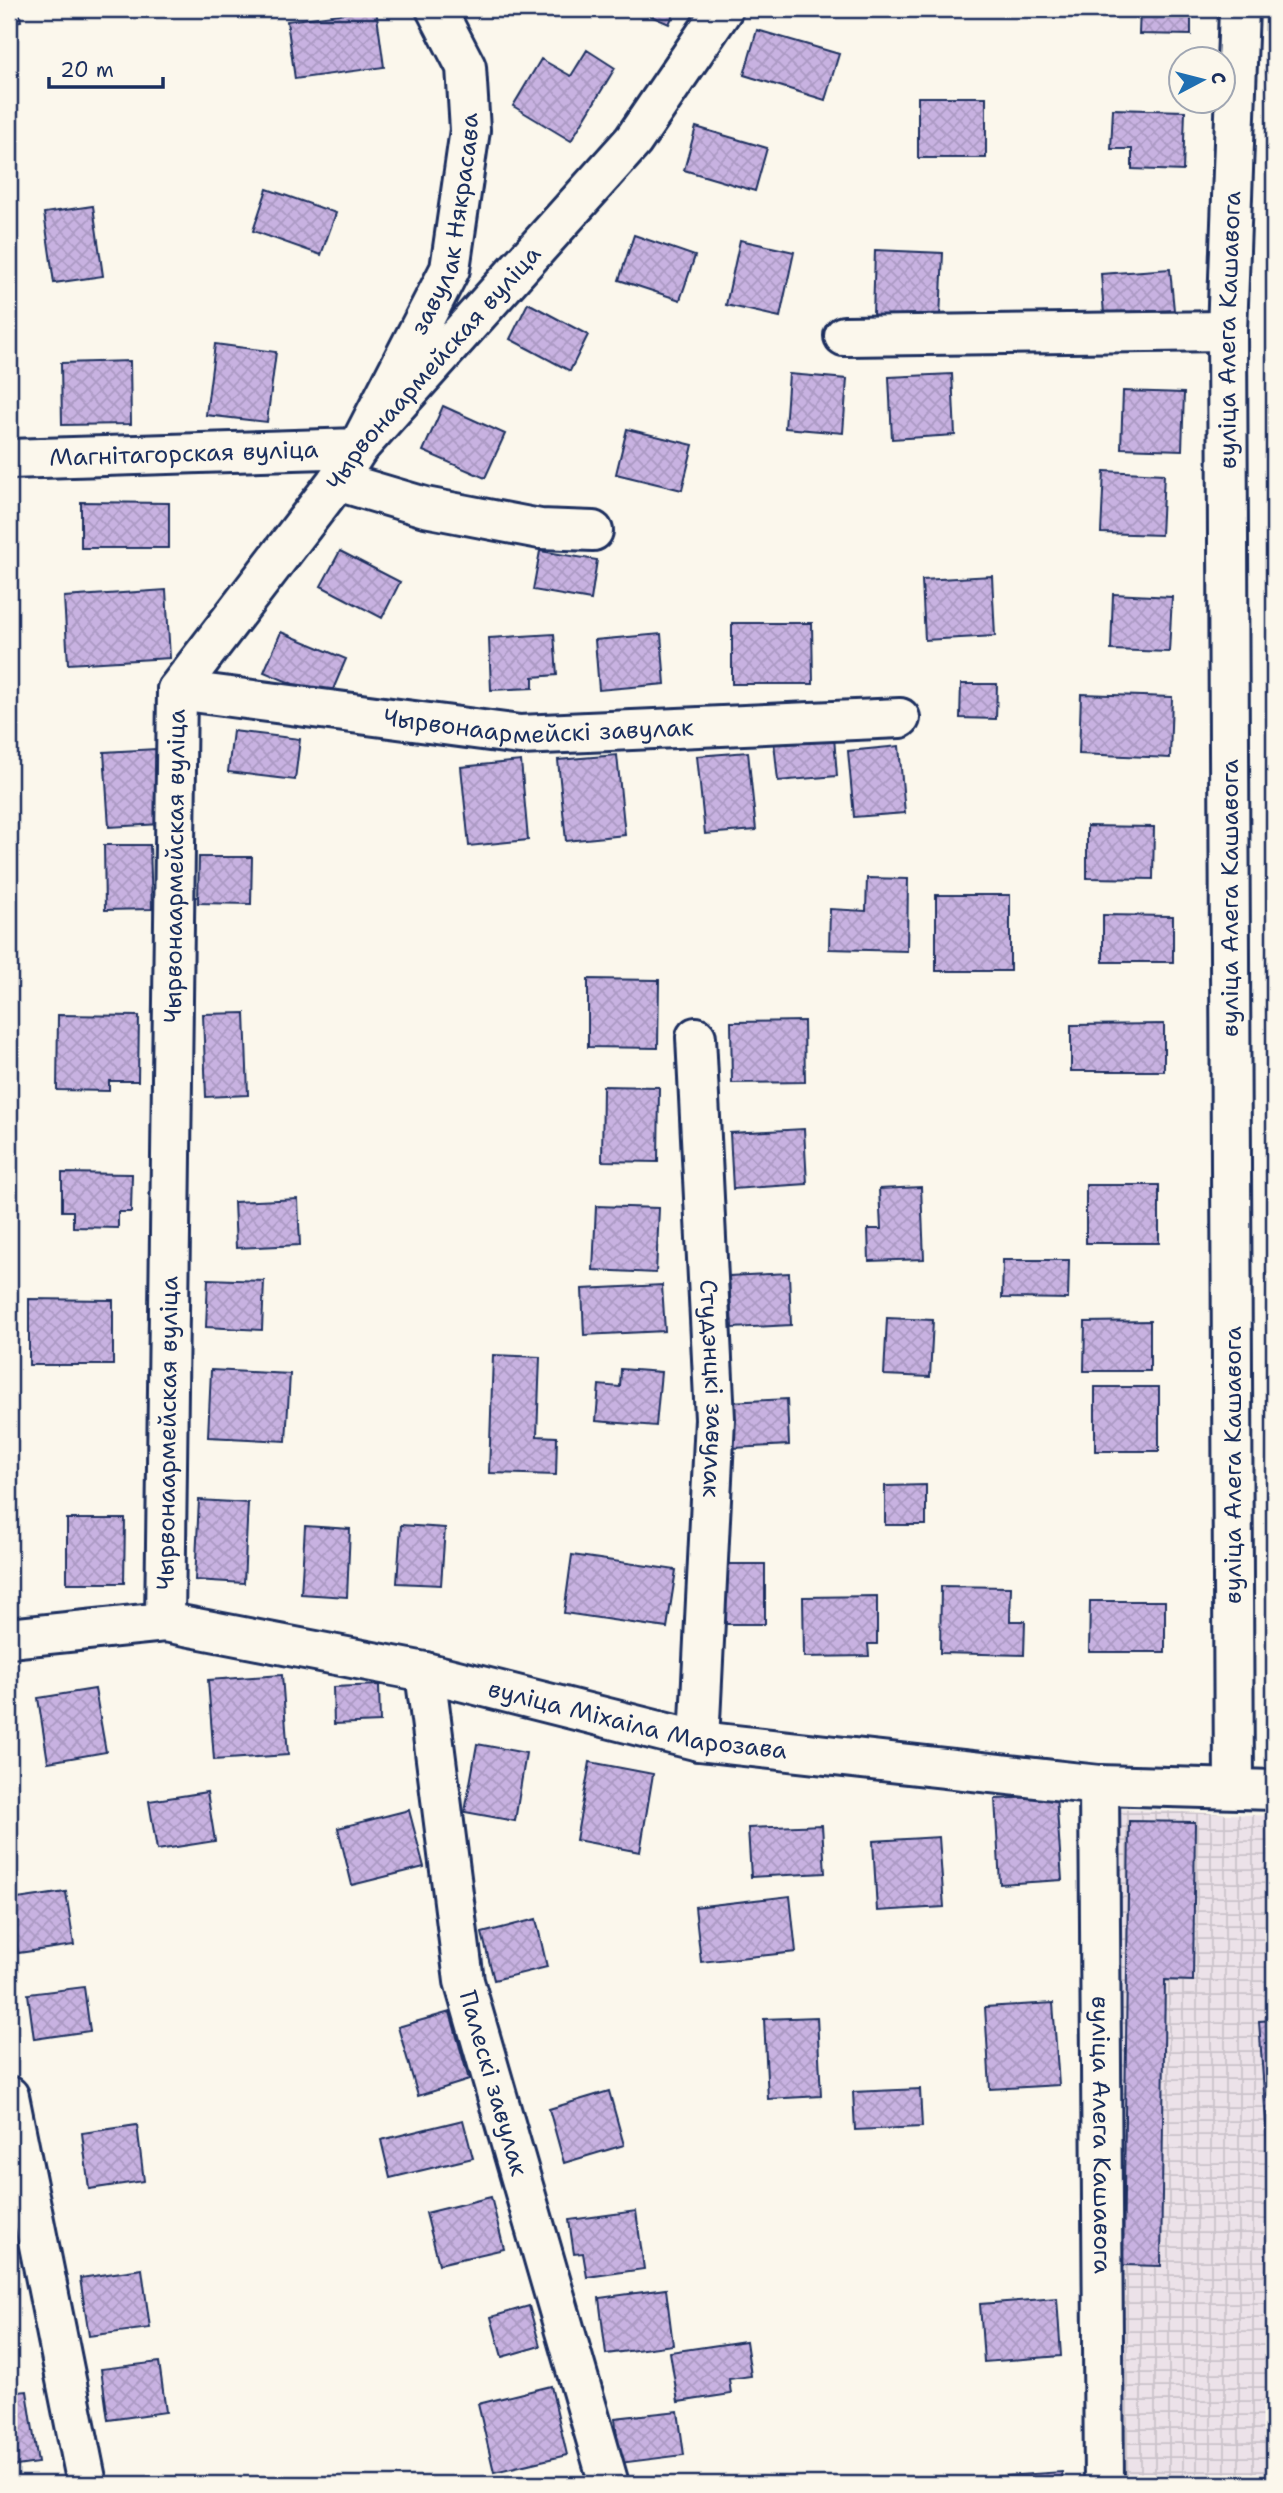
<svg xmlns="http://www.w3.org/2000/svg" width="1283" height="2493" font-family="'Shantell Sans',sans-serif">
	<defs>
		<pattern id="industrial-grid" width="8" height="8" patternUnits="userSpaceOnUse" patternTransform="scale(1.75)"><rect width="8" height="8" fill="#ece2e9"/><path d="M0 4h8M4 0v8" fill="none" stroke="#cac2ca"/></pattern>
		<pattern id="building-cross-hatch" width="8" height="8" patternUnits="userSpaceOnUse" patternTransform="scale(1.75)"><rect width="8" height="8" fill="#c8b2e1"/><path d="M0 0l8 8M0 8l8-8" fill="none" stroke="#ab99c3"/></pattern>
	</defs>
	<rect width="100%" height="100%" fill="#fbf7ec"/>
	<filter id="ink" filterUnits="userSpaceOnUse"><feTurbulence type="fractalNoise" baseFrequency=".0143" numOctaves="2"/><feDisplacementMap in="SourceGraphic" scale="14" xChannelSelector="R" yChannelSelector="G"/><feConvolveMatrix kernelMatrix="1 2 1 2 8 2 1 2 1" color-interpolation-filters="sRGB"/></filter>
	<g filter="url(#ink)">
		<path fill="url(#industrial-grid)" d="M1116 1809 1274 1816V2484H1113Z"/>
		<path fill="url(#building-cross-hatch)" stroke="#1b2f5e" stroke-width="2" d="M9 9H19L21 21 9 23Z
			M376 9 384 67 295 79 287 21Z
			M635 9H676L669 24Z
			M1140 9H1191V35L1139 34Z
			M757 30 839 54 825 100 744 75Z
			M587 50 615 68 571 141 513 106 541 59 571 76Z
			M918 97H986V158H918Z
			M1113 109 1185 111 1183 171 1132 169V149H1111Z
			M696 127 767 148 755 191 684 170Z
			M267 189 336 213 321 255 253 231Z
			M93 206 103 276 54 283 44 213Z
			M634 235 695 256 680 300 619 280Z
			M740 240 794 252 780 317 726 305Z
			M875 250 943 253 940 318 873 315Z
			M1170 269 1174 310 1104 315 1101 274Z
			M528 303 588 335 570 371 510 339Z
			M215 344 276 352 267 422 206 415Z
			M130 361 131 424 62 425 61 363Z
			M789 374 847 379 843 433 785 428Z
			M952 374 955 435 892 439 889 377Z
			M1123 391 1184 393 1182 450 1121 448Z
			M443 406 505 434 485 478 423 451Z
			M627 429 693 445 682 490 616 474Z
			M1104 471 1164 474 1161 535 1101 533Z
			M81 502 169 503V548H81Z
			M340 551 400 582 382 618 321 586Z
			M540 551 597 560 591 600 533 590Z
			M992 576 995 636 925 640 922 580Z
			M166 590 170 658 68 664 64 597Z
			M1113 594 1172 597 1169 652 1111 650Z
			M732 623H812L813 684H732Z
			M281 632 346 659 329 699 264 672Z
			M554 634 557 675 533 677V688L491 690 489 638Z
			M661 634 665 684 599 690 595 640Z
			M961 684H997L996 719 960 718Z
			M1081 694 1172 697 1170 758 1079 754Z
			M233 731 300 739 295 780 228 772Z
			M834 737 837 776 778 781 774 742Z
			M899 746 905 813 854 817 848 751Z
			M156 749 161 824 109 827 104 752Z
			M748 752 756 830 705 834 697 756Z
			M617 755 625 835 566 841 558 760Z
			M521 761 528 840 469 846 461 767Z
			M1087 826 1154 827 1153 879 1087 878Z
			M104 845H150L152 909 105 910Z
			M199 857H252L251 904 198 903Z
			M867 878 908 879 907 951 829 949 830 909 866 911Z
			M936 895H1010V971H936Z
			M1103 915 1173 916V962H1103Z
			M588 979 659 980 658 1048 588 1047Z
			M245 1013 248 1095 206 1097 203 1014Z
			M58 1015 139 1016 138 1081H109V1091L57 1090Z
			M804 1021 805 1082 732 1083 731 1022Z
			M1164 1024V1071H1071V1025Z
			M603 1086 659 1087 658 1162 602 1161Z
			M804 1129 807 1184 733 1189 730 1133Z
			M62 1173 132 1174 131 1212H118V1228L73 1227V1211H62Z
			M1086 1185H1159V1243H1086Z
			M921 1187 924 1259 869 1261 868 1229H881L879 1189Z
			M298 1199 300 1245 236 1248 234 1202Z
			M596 1206 659 1208 656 1273 593 1270Z
			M1003 1260H1069L1068 1299 1002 1298Z
			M789 1273 791 1325 732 1328 729 1276Z
			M208 1279 264 1281 262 1330 206 1327Z
			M662 1285 665 1331 584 1335 582 1289Z
			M29 1299 113 1300V1365H29Z
			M887 1318 933 1320 930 1377 884 1375Z
			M1150 1321V1371H1084L1085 1322Z
			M493 1355 540 1357 537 1436 557 1437 556 1475 489 1473Z
			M621 1369 661 1372 656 1426 596 1421 599 1385 620 1387Z
			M211 1370 290 1374 286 1441 208 1437Z
			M1095 1387H1159V1451H1095Z
			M787 1399 789 1445 733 1448 730 1402Z
			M926 1485V1525H885V1486Z
			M1273 1494H1274V1536L1268 1535Z
			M199 1500 248 1503 244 1583 195 1580Z
			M67 1519H125L124 1583H67Z
			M401 1525 445 1528 441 1585 397 1583Z
			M305 1526 350 1529 347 1597 301 1594Z
			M572 1555 676 1570 667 1628 564 1613Z
			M720 1564H765V1624H720Z
			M941 1586 1011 1587 1010 1621H1025L1024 1655 940 1653Z
			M877 1596V1644H868L869 1656 804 1657 803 1597Z
			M1090 1601H1165V1652H1089Z
			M282 1675 288 1755 214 1760 208 1680Z
			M379 1685 380 1722 334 1724 333 1687Z
			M95 1689 106 1752 48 1762 38 1698Z
			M477 1744 526 1753 515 1821 465 1812Z
			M590 1762 653 1774 640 1852 576 1840Z
			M207 1792 215 1841 157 1850 149 1801Z
			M1056 1796 1062 1880 1000 1884 995 1799Z
			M409 1810 424 1867 352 1885 338 1828Z
			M1129 1821 1195 1822 1193 1981 1165 1980 1161 2266 1123 2265Z
			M822 1825 825 1873 751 1877 748 1828Z
			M939 1837 944 1907 877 1911 873 1841Z
			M66 1892 74 1945 18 1953 10 1900Z
			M790 1896 796 1952 701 1962 695 1907Z
			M536 1919 547 1967 494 1980 482 1933Z
			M84 1987 90 2031 34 2039 28 1994Z
			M1053 2003 1059 2085 990 2089 985 2007Z
			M450 2012 469 2080 418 2096 398 2027Z
			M817 2017 821 2096 768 2099 764 2019Z
			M1274 2020V2237L1259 2021Z
			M920 2089 922 2127 855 2130 853 2092Z
			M609 2091 624 2145 564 2163 549 2109Z
			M463 2120 473 2158 390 2178 381 2140Z
			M137 2125 144 2181 89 2189 82 2133Z
			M491 2197 504 2249 439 2264 426 2213Z
			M636 2211 644 2269 587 2277 583 2253 574 2254 569 2220Z
			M142 2269 150 2328 89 2336 80 2278Z
			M666 2289 673 2345 606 2354 599 2298Z
			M1057 2298 1061 2356 984 2362 980 2304Z
			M529 2306 540 2346 502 2357 491 2317Z
			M746 2341 751 2376 729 2379 731 2394 678 2402 670 2352Z
			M159 2362 166 2412 108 2420 101 2369Z
			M551 2386 567 2455 494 2472 478 2404Z
			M27 2391 38 2463 9 2467V2393Z
			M678 2411 684 2455 620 2463 615 2418Z
			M1062 2472 1063 2484H992V2477Z"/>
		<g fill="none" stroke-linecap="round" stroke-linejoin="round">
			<defs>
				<g id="minor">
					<path d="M844 336 1227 331"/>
					<path id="s1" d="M9 459 358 448 450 269 470 130 466 67 436 9"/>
					<path d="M337 481 425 507 540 529 593 531"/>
					<path id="s2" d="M177 690 520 735 900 718"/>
					<path id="s3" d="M696 1037 715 1419 699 1741"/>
					<path id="s4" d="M165 1622 177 690 337 481 358 448 633 141 723 9"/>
					<path id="s5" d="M9 1638 165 1622 425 1672 699 1741 1099 1785 1274 1790"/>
					<path id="s6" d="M425 1672 464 1981 609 2484"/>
					<path id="s7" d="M1099 1785 1104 2484"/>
					<path id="s8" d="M1234 1788 1227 331 1239 9"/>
					<path d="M9 2096 87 2484"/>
				</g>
			</defs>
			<use href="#minor" stroke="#1b2f5e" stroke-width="44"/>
			<use href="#minor" stroke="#fbf7ec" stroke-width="38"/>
		</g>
	</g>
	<g text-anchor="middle" stroke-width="6" stroke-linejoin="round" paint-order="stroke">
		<g font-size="24" fill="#1b2f5e" stroke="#fbf7ec">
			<text dy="8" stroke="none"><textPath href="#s1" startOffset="593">завулак Някрасава</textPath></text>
			<text dy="8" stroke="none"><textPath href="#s8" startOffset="1458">вуліца Алега Кашавога</textPath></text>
			<text dy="8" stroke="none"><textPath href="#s4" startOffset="1344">Чырвонаармейская вуліца</textPath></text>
			<text dy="8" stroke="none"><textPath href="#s1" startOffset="175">Магнітагорская вуліца</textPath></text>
			<text dy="8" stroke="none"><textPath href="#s2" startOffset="364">Чырвонаармейскі завулак</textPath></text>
			<text dy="8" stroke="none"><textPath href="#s4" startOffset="756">Чырвонаармейская вуліца</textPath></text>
			<text transform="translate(1230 898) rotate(-90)" y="8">вуліца Алега Кашавога</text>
			<text dy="8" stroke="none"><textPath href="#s3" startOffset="352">Студэнцкі завулак</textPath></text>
			<text dy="8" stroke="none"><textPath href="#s4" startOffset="189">Чырвонаармейская вуліца</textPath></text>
			<text transform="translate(1233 1465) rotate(-90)" y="8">вуліца Алега Кашавога</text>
			<text dy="8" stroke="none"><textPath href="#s5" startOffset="640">вуліца Міхаіла Марозава</textPath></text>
			<text dy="8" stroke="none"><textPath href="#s6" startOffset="418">Палескі завулак</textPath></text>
			<text dy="8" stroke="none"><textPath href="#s7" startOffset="350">вуліца Алега Кашавога</textPath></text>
		</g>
	</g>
	<rect width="1283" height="2493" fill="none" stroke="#fbf7ec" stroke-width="35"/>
	<rect x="18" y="18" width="1248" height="2458" fill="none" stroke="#1b2f5e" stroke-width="2.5" filter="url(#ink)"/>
	<g transform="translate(1202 80) rotate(83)"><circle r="33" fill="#fbf7ec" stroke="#a1a7b3" stroke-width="2"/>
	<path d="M0-5L12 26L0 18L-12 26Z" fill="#1f6fb2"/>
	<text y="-10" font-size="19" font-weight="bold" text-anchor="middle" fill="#1b2f5e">С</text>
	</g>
	<path d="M49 77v10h114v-10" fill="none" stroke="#1b2f5e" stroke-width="3.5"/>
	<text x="60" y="77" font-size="21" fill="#1b2f5e" stroke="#fbf7ec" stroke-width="5" paint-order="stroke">20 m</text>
</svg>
